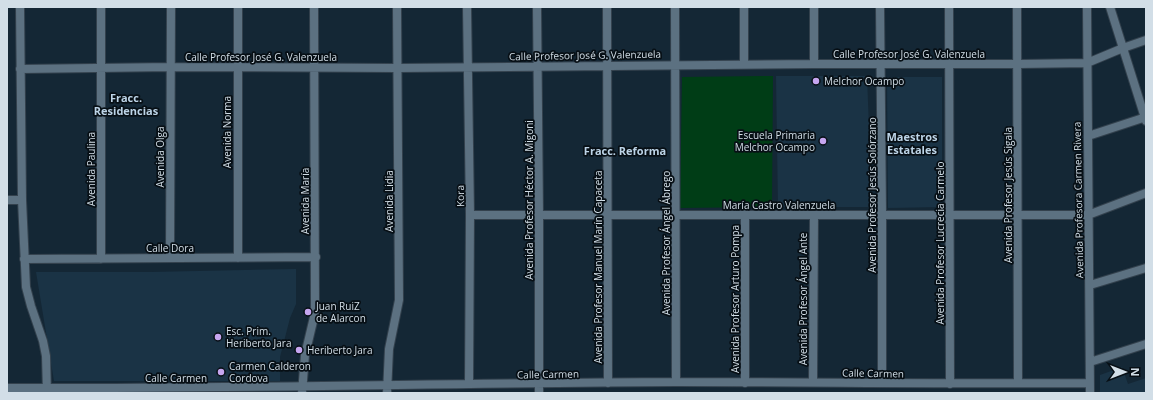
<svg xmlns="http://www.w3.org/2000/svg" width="1153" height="400" font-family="'Open Sans',sans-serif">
	<rect width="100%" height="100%" fill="#142735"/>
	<path fill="#1a3345" d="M776 76H867L872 207H778Z
		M887 77H942V207L888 208Z
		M296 269V304L290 318 280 357V381H54L36 272H151Z
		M1122 367 1128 384 1146 378V393H1100V375Z"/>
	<path fill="#003d16" d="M773 76 772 207 680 208 682 77Z"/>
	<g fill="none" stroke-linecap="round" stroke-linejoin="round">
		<defs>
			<path id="minor" d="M20 7 22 200 26 287 31 306 43 341 46 356 47 393
				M101 7V259
				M467 7 470 215 469 384
				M537 7 539 216V393
				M607 7 608 383
				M675 7 676 382
				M744 7V64
				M814 7V64
				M880 7 882 214V383
				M949 7 950 384
				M1017 7 1018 383
				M1087 7 1090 393
				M1110 7 1146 121
				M20 69 171 67 398 68 814 64H1018L1087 63 1123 48 1146 40
				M1088 136 1146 117
				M7 200H22
				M745 214V383
				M470 215H1088L1146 193
				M170 258 171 7
				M238 258V7
				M24 259 316 257
				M1090 285 1146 268
				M1090 362 1146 344
				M813 382 814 215
				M7 388C230 389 453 383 676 382 814 382 952 384 1090 383
				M302 393 305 355 314 317 315 306 314 7
				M387 393 389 349 399 300 397 7"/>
		</defs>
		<use href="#minor" stroke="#33414d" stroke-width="10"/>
		<use href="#minor" stroke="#5c7181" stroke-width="8"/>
	</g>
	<g fill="#c6a6f0" stroke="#070f15" stroke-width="1.5">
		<circle cx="816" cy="81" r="4"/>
		<circle cx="823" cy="141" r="4"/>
		<circle cx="308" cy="312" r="4"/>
		<circle cx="218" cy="337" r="4"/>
		<circle cx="299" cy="350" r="4"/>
		<circle cx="221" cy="372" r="4"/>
	</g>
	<g text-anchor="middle" stroke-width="3.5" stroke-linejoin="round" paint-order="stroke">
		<g font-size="10" fill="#d2dee7" stroke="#070f15">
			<text x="909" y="58">Calle Profesor José G. Valenzuela</text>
			<text transform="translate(585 55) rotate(-1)" y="4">Calle Profesor José G. Valenzuela</text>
			<text x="261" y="61">Calle Profesor José G. Valenzuela</text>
			<text transform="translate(227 132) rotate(-90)" y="4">Avenida Norma</text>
			<text transform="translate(160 157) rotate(-90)" y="4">Avenida Olga</text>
			<text transform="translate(91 169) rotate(-90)" y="4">Avenida Paulina</text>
			<text transform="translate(872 195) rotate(-90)" y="4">Avenida Profesor Jesús Solórzano</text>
			<text transform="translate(1008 195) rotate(-90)" y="4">Avenida Profesor Jesús Sigala</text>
			<text transform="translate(460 196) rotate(-91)" y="4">Kora</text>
			<text transform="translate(529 200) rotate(-90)" y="4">Avenida Profesor Héctor A. Migoni</text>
			<text transform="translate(1078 200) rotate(-91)" y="4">Avenida Profesora Carmen Rivera</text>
			<text transform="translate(305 201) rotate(-90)" y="4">Avenida María</text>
			<text transform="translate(389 201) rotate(-90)" y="4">Avenida Lidia</text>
			<text x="779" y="209">María Castro Valenzuela</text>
			<text transform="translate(666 243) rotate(-90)" y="4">Avenida Profesor Ángel Ábrego</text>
			<text transform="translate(940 243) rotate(-90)" y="4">Avenida Profesor Lucrecia Carmelo</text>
			<text x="170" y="252">Calle Dora</text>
			<text transform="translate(598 267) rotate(-90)" y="4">Avenida Profesor Manuel Marín Capaceta</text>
			<text transform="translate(735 299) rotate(-90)" y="4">Avenida Profesor Arturo Pompa</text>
			<text transform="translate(803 299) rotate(-90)" y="4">Avenida Profesor Ángel Ante</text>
			<text transform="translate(873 373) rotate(1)" y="4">Calle Carmen</text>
			<text transform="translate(548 374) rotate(-1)" y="4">Calle Carmen</text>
			<text x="176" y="382">Calle Carmen</text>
		</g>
		<g font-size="10" fill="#d2dee7" stroke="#070f15" text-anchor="start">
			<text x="824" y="85">Melchor Ocampo</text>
			<text x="815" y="139" text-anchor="end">Escuela Primaria<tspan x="815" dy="12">Melchor Ocampo</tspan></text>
			<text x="316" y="310">Juan RuiZ<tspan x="316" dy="12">de Alarcon</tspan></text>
			<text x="226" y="335">Esc. Prim.<tspan x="226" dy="12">Heriberto Jara</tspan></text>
			<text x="307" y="354">Heriberto Jara</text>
			<text x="229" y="370">Carmen Calderon<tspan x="229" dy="12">Cordova</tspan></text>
		</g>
		<g font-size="11" font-weight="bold" fill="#bdd4e7" stroke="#070f15">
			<text x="126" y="102">Fracc.<tspan x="126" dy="13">Residencias</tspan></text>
			<text x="912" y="141">Maestros<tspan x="912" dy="13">Estatales</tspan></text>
			<text x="625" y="155">Fracc. Reforma</text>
		</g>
	</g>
	<rect width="1153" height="400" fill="none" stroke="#d2dee7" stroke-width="16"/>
	<g transform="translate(1125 372) rotate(90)" stroke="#070f15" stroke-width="3" paint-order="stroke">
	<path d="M0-3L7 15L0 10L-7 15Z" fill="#d2dee7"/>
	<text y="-6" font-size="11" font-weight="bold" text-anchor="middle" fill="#d2dee7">N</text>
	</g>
</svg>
